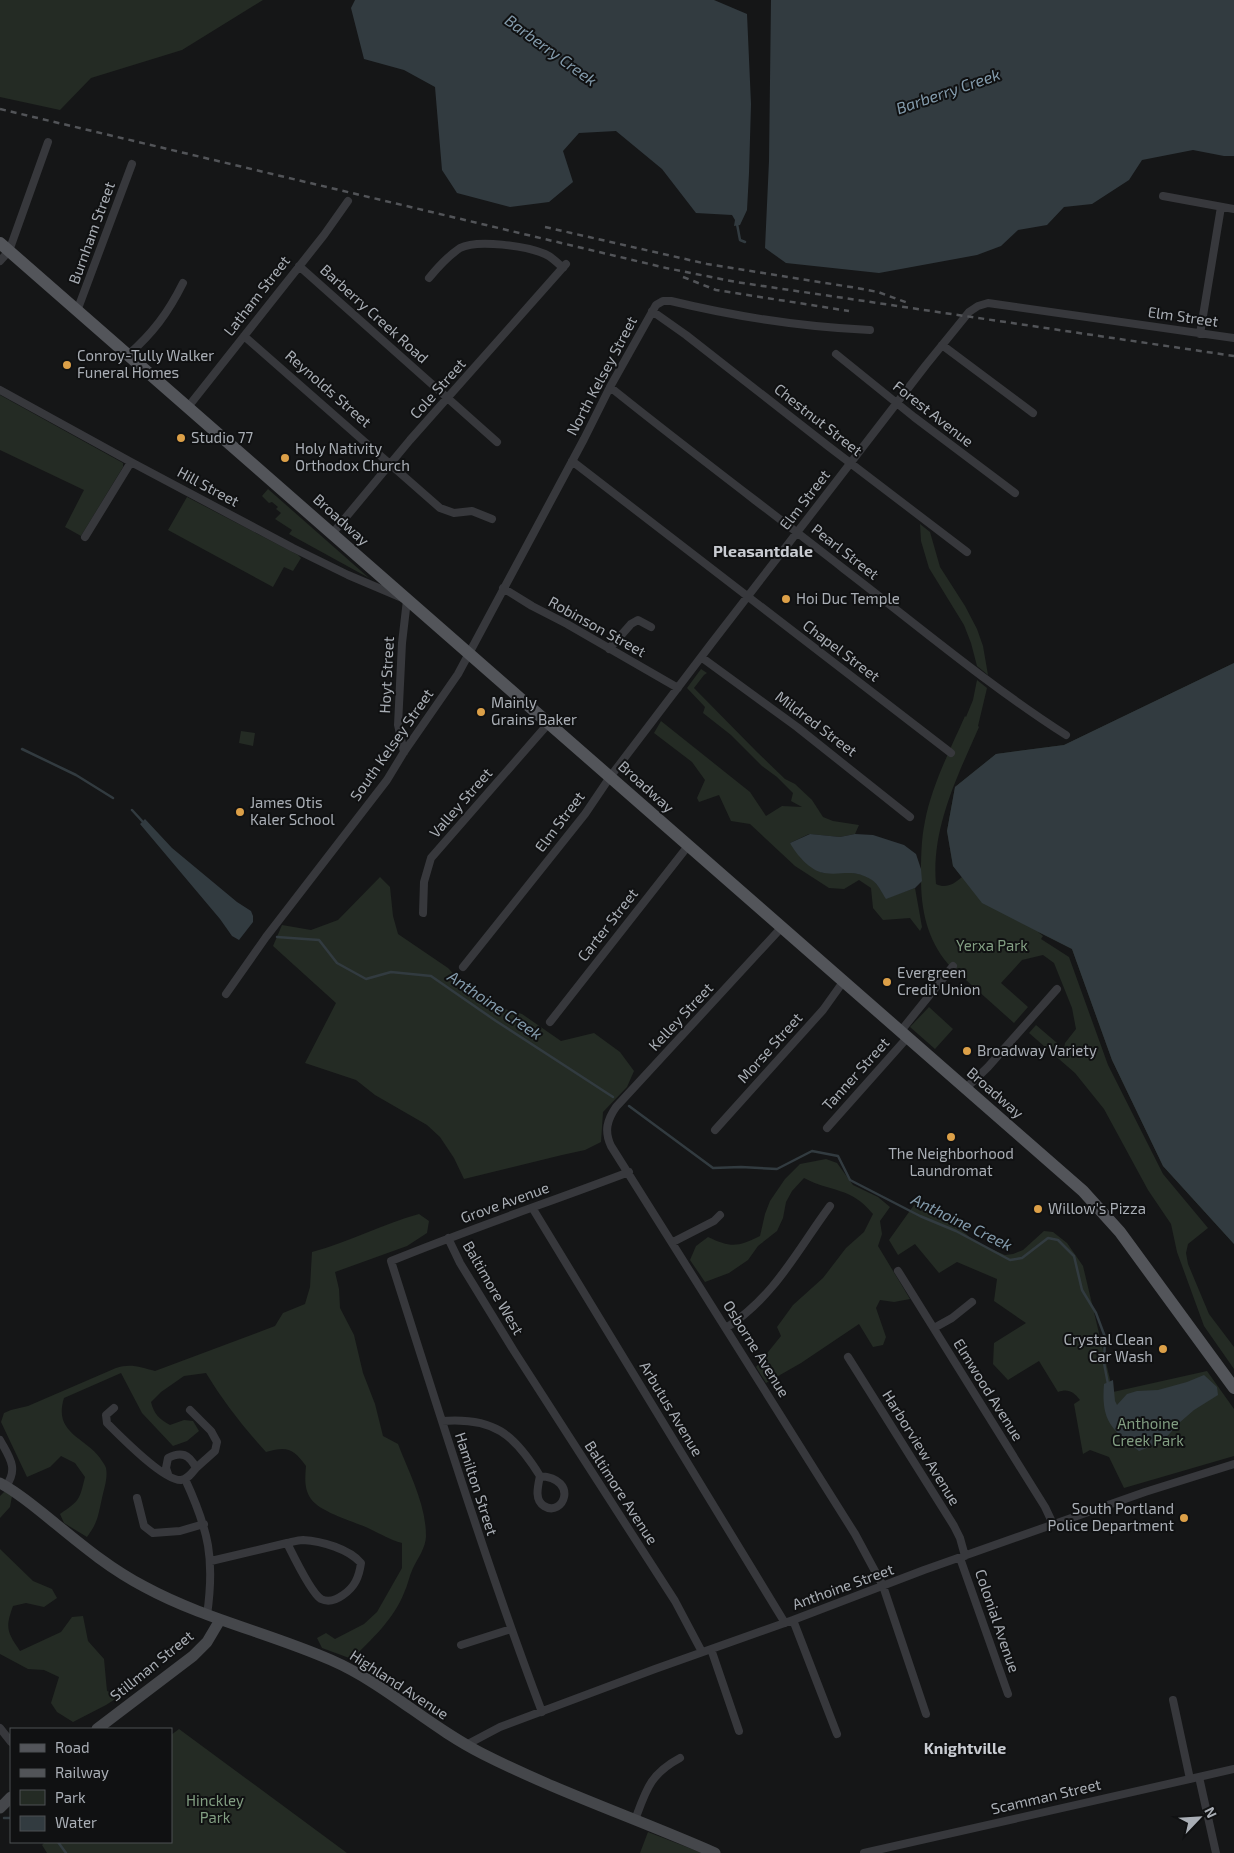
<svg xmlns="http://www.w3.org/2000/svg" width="1234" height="1853" font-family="'Exo 2',sans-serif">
	<rect width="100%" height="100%" fill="#151617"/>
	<path fill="#242b24" d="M0 0H263L182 50 91 78 60 110 0 97Z
		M0 395 123 463V467L81 536 65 527 84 490 0 450Z
		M268 489 369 578 289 534 292 530 275 519 281 513 276 509 278 507 272 502 269 503 262 496Z
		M187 497 298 555 301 558 293 571 284 567 273 587 168 530Z
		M920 524 930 532 940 567 965 606 977 629 983 646 988 675 977 666 971 643 964 625 929 568 921 541Z
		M1234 663V1244L1163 1166 1112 1060 1072 949 1038 932 1043 936 1041 939 1069 957 1108 1065 1163 1174 1208 1228 1188 1244 1186 1253 1188 1264 1209 1314 1234 1347V1369L1204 1326 1177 1252 1171 1224 1148 1190 1104 1109 1075 1073 1029 1033 1036 1025 1064 1049 1065 1043 1076 1029 1072 1008 1054 963 1043 955 1022 960 1001 983 1028 1007 1014 1023 948 964C927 939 921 910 921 878 921 859 921 840 925 821 932 785 950 750 965 716L966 717 973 700 977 680 987 688 978 726 979 727C957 777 931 829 936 884 946 889 954 884 962 877L953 866 947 831 955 787 996 754 1064 745Z
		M701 669 707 673 704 675 694 688 757 752 785 779 795 784 812 800 823 817 833 821 859 825 855 834 840 837 809 834 790 843 822 873C838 873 862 869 875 882 879 887 883 893 886 898L915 888 922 927 920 931 910 918 883 920 873 908 871 888 859 880 844 889 829 888 795 866 750 824 731 821 719 795 699 802 697 798 705 780 692 762 654 733 661 721 750 792 766 816 782 806 802 807 791 801 793 793 777 777 762 766 731 735 703 713 705 707 687 688Z
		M241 731 255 733 253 746 239 743Z
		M380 877 390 887 393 916 398 934 448 968 470 991 495 1006 522 1014 561 1041 594 1033 620 1052 634 1071 627 1087 603 1112 601 1142 585 1150 562 1155 464 1179 454 1158 440 1137 427 1125 375 1095 356 1080 305 1063 336 1003 273 946 282 925 311 930 338 920Z
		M929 1007 953 1029 935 1049 910 1027Z
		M826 1159 837 1163 853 1185 878 1197 890 1207 880 1221 882 1234 878 1246 910 1299 894 1302 880 1300 876 1308 886 1337 883 1345 873 1347 859 1324 801 1363 766 1383 756 1367 781 1336 777 1327 793 1305 823 1278 846 1248 864 1232 873 1214C850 1186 832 1193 804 1178L792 1191 786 1202 783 1218 777 1231 758 1246 748 1260 729 1273 705 1282 690 1260 696 1246 708 1237C731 1248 738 1247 760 1236L765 1214 770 1201 785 1179 800 1164Z
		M914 1205 960 1229 977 1243 1005 1255 1013 1254 1023 1250 1044 1231 1053 1232 1067 1243 1083 1266 1113 1392 1207 1371 1234 1409V1456L1124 1488 1109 1457 1090 1450 1083 1454 1074 1404 1080 1400C1074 1392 1068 1388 1058 1392L1039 1361 1008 1380 993 1364 994 1343 1026 1323 994 1301 997 1279 957 1262 939 1273 915 1244 898 1255 889 1240Z
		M419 1214 429 1221 427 1233 407 1246 335 1272 339 1289 340 1308 354 1335 363 1373 375 1404 383 1436 398 1444C409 1473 426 1504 426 1536 426 1547 418 1558 413 1568 409 1576 408 1585 404 1593 394 1619 371 1640 352 1659L322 1648 317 1638 326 1633 335 1639 364 1624 377 1612 402 1568V1543C390 1540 381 1534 370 1529 356 1522 321 1513 311 1499 304 1489 305 1478 306 1466 293 1448 287 1446 266 1452 244 1428 223 1401 206 1373L184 1376 161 1392 151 1402C154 1414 159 1419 170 1425L184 1420 193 1421 199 1431 187 1441 173 1446 142 1413 121 1373 64 1398C53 1433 85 1437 100 1458 102 1461 105 1465 106 1468 108 1478 104 1489 102 1498 98 1516 98 1522 87 1537L64 1523 60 1514C80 1500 79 1501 85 1477L75 1463 61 1456 50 1467 27 1477 1 1422 4 1413 11 1410 28 1406 116 1368C130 1363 141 1367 155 1371L275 1326 283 1313 305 1304 310 1287 312 1252C349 1242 383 1224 419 1214Z
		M5 1491 12 1496 10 1507 0 1518V1496Z
		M0 1549 33 1581 52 1589 57 1598 44 1607 26 1603 13 1606C5 1628 7 1632 20 1651L61 1632 72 1617 83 1616 88 1641 104 1659 107 1691 120 1696 106 1705 73 1722 57 1712 51 1703 59 1677 44 1670 28 1669 0 1654Z
		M179 1729 347 1853H47L42 1845 45 1842H171V1735Z
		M648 1832 702 1853H640Z"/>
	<path fill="#323b40" d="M355 0H714L747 14 751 104 749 173 747 210 740 225 734 226 735 220 732 215 696 213 662 169 616 131 579 133 563 151 573 182 549 202 510 207 457 193 442 170 435 87 404 70 364 59 351 8Z
		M771 0H1234V156H1224L1193 150 1142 160 1129 180 1092 204 1064 207 1047 225 1018 230 1001 246 977 255 879 273 786 263 765 248 769 161Z
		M1234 663V1244L1163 1166 1112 1060 1072 949 982 903 953 866 947 831 955 787 996 754 1064 745Z
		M145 819 172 848 237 902 251 911 253 916V922L239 940 232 936 220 919 140 824Z
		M810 834 840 837 855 834 873 835 904 845 916 854 921 869 922 881 915 888 886 899C882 893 878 884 872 880 852 868 843 876 824 873 810 871 796 854 790 843Z
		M1204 1375 1217 1387 1218 1395 1194 1410 1179 1423 1162 1442 1139 1451C1111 1429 1101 1421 1104 1384L1113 1380 1115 1401 1117 1405 1127 1394 1137 1391 1158 1390 1187 1382Z"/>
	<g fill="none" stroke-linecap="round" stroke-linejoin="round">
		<path stroke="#323b40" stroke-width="2.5" d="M737 224 740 240 745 242
			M22 749 76 775 113 798
			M132 810 143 822
			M277 937 319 940 337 963 366 979 391 972 431 976 496 1021 613 1097
			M629 1106 713 1168 741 1167 777 1169 812 1151 838 1156 850 1180 920 1216 956 1231 1010 1260 1022 1258 1048 1238 1058 1240 1074 1256 1082 1290 1096 1313 1105 1337 1104 1363 1108 1384
			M4 1818H11
			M58 1842 66 1853"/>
		<path stroke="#37383c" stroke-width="8" d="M1163 196 1234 209
			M0 261 9 251 48 142
			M299 266 497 442
			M429 278C438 267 448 256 460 248 477 239 527 246 545 254 552 257 557 262 563 268
			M77 311 132 164
			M652 311 686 335 828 446 967 552
			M1200 334 1221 207
			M244 336 440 508 454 513 472 511 492 519
			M942 345 1033 413
			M836 354 914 417 1015 493
			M128 355C153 333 168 313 183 283
			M610 387C687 449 766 508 844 569 917 625 988 685 1066 735
			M0 390 131 462 293 548 348 575 407 600 402 643 398 725 404 752
			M188 407 324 235 348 201
			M572 461 951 753
			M332 534 410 440 566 264
			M85 537 131 462
			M503 588 532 606 567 624 678 688
			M609 649 631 624 638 620 651 627
			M701 657 797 727 910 817
			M423 913 424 882 431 858 548 724
			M781 928 616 1107C607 1120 604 1131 611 1146L855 1534 883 1586 926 1714
			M463 967 585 814 610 777 711 644 926 365 969 312 978 306 988 303 1234 338
			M226 994 266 937 387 780 404 752 458 674 584 439 610 387 656 305 663 301H671C737 317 803 327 870 330
			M550 1022 688 846
			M900 1032 953 966
			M965 1089 988 1067 1057 989
			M827 1128 907 1038
			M715 1130 823 1010 843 982
			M533 1209 785 1623
			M448 1238 460 1263 514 1351 675 1601 702 1652
			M673 1242 714 1221 720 1215
			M898 1271 1045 1507 1053 1524
			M726 1328C776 1295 796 1252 830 1206
			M934 1328 952 1318 972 1302
			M848 1357 954 1526 960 1538 965 1556
			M114 1408 106 1415 107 1423C120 1436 164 1481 181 1480 188 1479 192 1473 196 1468 189 1454 181 1451 168 1458L166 1468 168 1474
			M190 1410 211 1431 217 1442 215 1451 196 1468
			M442 1421C494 1417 514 1434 540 1476
			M0 1440C9 1457 19 1468 6 1486
			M540 1476C580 1479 563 1518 544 1506 534 1500 538 1486 540 1476Z
			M185 1479C209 1531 215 1559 207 1615
			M137 1498 144 1526 153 1533 180 1531 204 1524
			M960 1558 1008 1694
			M211 1561 287 1543C293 1555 311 1593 321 1599 329 1603 336 1600 343 1595 355 1587 359 1577 361 1563 349 1549 322 1541 303 1540 298 1540 292 1542 287 1543
			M793 1620 837 1734
			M461 1645 511 1629
			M711 1649 739 1731
			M1173 1700 1190 1779
			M542 1712C486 1564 439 1412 391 1261 469 1229 550 1202 629 1172
			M0 1728 11 1742
			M466 1745 500 1727 655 1669 793 1620 924 1570 1145 1492 1234 1464
			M1199 1777 1216 1853
			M635 1820C646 1790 650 1774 680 1758
			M864 1853 1234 1769"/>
		<path stroke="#45474b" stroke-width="11" d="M0 1483C21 1494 37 1509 56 1524 84 1547 112 1570 145 1587 204 1619 270 1633 331 1660 386 1684 429 1727 483 1754 558 1792 638 1819 715 1853
			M97 1729 193 1656 207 1642 220 1620
			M0 1808 11 1797"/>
		<path stroke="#53555a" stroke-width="12" d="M0 243 1083 1191 1120 1232 1234 1388"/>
		<path stroke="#525458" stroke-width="2.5" stroke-dasharray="6 5" stroke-linecap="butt" d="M0 109 666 268 736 282 1234 356
			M545 227 707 264 857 288 878 292 908 303
			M683 277 716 290 849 311"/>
	</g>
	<g fill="#dca048" stroke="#101112" stroke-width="2">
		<circle cx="67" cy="365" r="5"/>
		<circle cx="181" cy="438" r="5"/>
		<circle cx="285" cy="458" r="5"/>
		<circle cx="786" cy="599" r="5"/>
		<circle cx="481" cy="712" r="5"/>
		<circle cx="240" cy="812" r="5"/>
		<circle cx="887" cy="982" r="5"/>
		<circle cx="967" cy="1051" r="5"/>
		<circle cx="951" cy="1137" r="5"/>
		<circle cx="1038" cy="1209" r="5"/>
		<circle cx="1163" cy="1349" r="5"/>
		<circle cx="1184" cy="1518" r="5"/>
	</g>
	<g text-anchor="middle" stroke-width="4" stroke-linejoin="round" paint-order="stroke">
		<g font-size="15" fill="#a9aeb5" stroke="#101112">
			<text transform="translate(92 233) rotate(-70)" y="5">Burnham Street</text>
			<text transform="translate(257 296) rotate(-52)" y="5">Latham Street</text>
			<text transform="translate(374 314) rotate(42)" y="5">Barberry Creek Road</text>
			<text transform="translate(1183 317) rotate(8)" y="5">Elm Street</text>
			<text transform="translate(602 376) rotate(-62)" y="5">North Kelsey Street</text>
			<text transform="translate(328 389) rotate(41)" y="5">Reynolds Street</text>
			<text transform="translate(438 389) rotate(-48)" y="5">Cole Street</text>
			<text transform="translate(933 414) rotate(38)" y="5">Forest Avenue</text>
			<text transform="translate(818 420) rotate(38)" y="5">Chestnut Street</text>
			<text transform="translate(208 487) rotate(28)" y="5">Hill Street</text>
			<text transform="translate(805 500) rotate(-52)" y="5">Elm Street</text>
			<text transform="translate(341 520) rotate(42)" y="5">Broadway</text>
			<text transform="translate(845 552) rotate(38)" y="5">Pearl Street</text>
			<text transform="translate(597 627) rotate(29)" y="5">Robinson Street</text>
			<text transform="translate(841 651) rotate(37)" y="5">Chapel Street</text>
			<text transform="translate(387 675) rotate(-87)" y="5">Hoyt Street</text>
			<text transform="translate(816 724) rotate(37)" y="5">Mildred Street</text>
			<text transform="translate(392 745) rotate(-55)" y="5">South Kelsey Street</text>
			<text transform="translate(646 787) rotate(42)" y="5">Broadway</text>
			<text transform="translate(461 803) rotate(-49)" y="5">Valley Street</text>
			<text transform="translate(560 822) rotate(-53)" y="5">Elm Street</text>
			<text transform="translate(608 925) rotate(-52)" y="5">Carter Street</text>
			<text transform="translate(681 1017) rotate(-47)" y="5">Kelley Street</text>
			<text transform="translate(770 1048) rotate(-48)" y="5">Morse Street</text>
			<text transform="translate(856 1074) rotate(-48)" y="5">Tanner Street</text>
			<text transform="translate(995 1093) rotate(41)" y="5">Broadway</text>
			<text transform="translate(505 1203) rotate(-20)" y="5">Grove Avenue</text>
			<text transform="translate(493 1288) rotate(60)" y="5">Baltimore West</text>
			<text transform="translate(756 1349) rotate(58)" y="5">Osborne Avenue</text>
			<text transform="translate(988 1390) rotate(58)" y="5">Elmwood Avenue</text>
			<text transform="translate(671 1409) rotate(59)" y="5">Arbutus Avenue</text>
			<text transform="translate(921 1448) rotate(58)" y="5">Harborview Avenue</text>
			<text transform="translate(476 1484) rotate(72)" y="5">Hamilton Street</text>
			<text transform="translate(621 1493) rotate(57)" y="5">Baltimore Avenue</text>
			<text transform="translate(843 1587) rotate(-20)" y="5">Anthoine Street</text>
			<text transform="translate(997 1621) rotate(71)" y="5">Colonial Avenue</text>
			<text transform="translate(152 1666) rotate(-39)" y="5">Stillman Street</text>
			<text transform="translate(399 1685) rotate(33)" y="5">Highland Avenue</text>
			<text transform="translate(1046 1797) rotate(-13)" y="5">Scamman Street</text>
		</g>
		<g font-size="15" fill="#a9aeb5" stroke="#101112" text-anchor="start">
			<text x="77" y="361">Conroy-Tully Walker<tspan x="77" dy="17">Funeral Homes</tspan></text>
			<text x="191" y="443">Studio 77</text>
			<text x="295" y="454">Holy Nativity<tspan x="295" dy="17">Orthodox Church</tspan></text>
			<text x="796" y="604">Hoi Duc Temple</text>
			<text x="491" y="708">Mainly<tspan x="491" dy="17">Grains Baker</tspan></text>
			<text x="250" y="808">James Otis<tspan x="250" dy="17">Kaler School</tspan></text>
			<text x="897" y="978">Evergreen<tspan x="897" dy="17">Credit Union</tspan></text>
			<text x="977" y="1056">Broadway Variety</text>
			<text x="951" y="1159" text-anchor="middle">The Neighborhood<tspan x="951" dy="17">Laundromat</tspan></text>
			<text x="1048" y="1214">Willow's Pizza</text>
			<text x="1153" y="1345" text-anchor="end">Crystal Clean<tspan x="1153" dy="17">Car Wash</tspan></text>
			<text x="1174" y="1514" text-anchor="end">South Portland<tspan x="1174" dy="17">Police Department</tspan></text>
		</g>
		<g font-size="15" fill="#829e82" stroke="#101112">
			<text x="992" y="951">Yerxa Park</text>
			<text x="1148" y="1429">Anthoine<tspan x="1148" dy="17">Creek Park</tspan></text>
			<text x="215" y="1806">Hinckley<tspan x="215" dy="17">Park</tspan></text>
		</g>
		<g font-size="16" font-style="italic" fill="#849cad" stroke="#101112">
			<text transform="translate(551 50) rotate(36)" y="6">Barberry Creek</text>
			<text transform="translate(948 91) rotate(-19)" y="6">Barberry Creek</text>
			<text transform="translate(495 1005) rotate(34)" y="6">Anthoine Creek</text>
			<text transform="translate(962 1222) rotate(26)" y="6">Anthoine Creek</text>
		</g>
		<g font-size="16" font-weight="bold" fill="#c9ccd2" stroke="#101112">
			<text x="763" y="557">Pleasantdale</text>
			<text x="965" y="1754">Knightville</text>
		</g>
	</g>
	<rect x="10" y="1728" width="162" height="115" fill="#101112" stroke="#4d5053"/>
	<rect x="20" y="1744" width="25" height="8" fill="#53555a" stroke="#4d5053"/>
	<text x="55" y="1753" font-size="15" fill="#a9aeb5">Road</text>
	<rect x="20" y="1769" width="25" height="8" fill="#525458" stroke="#4d5053"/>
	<text x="55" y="1778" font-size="15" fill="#a9aeb5">Railway</text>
	<rect x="20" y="1790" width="25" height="15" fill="#242b24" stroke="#4d5053"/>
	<text x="55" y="1803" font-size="15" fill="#a9aeb5">Park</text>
	<rect x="20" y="1816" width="25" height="15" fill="#323b40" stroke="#4d5053"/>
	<text x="55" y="1828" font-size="15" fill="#a9aeb5">Water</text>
	<g transform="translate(1199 1818) rotate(65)" stroke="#101112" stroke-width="4" paint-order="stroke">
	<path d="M0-4L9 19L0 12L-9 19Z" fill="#a9aeb5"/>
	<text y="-8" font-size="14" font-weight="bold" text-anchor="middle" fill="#a9aeb5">N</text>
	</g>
</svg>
